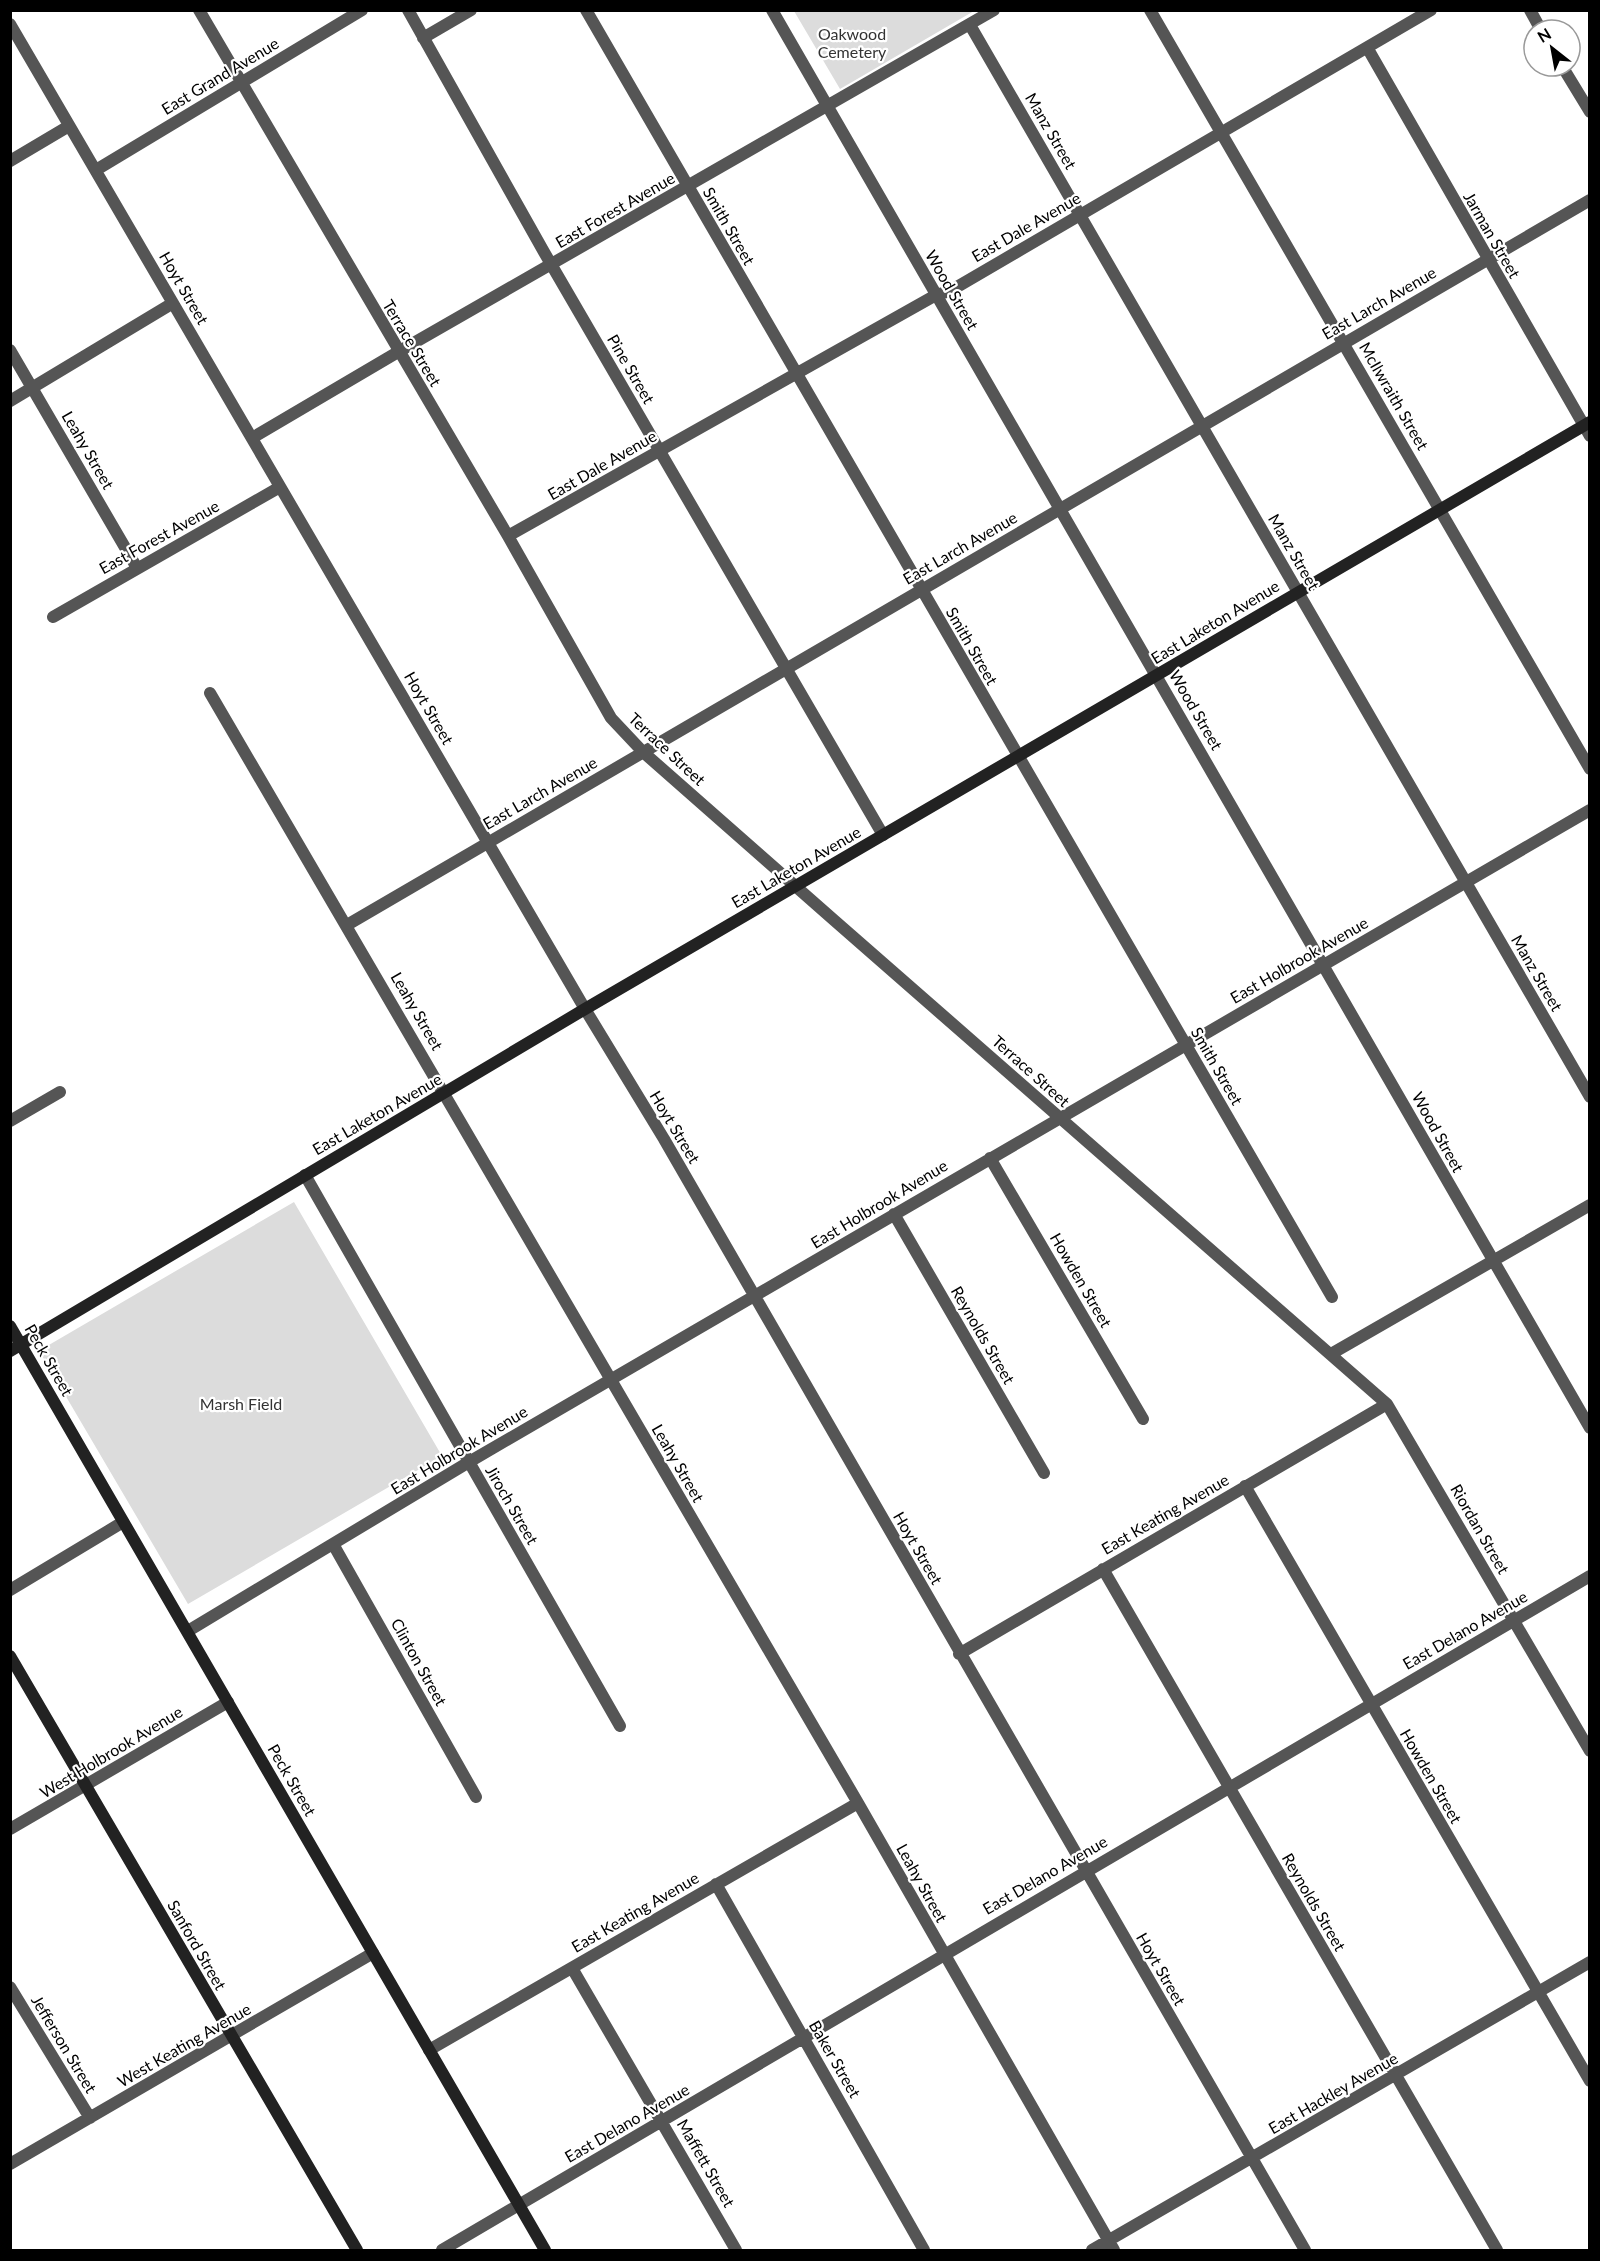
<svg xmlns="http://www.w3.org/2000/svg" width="1600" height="2261" font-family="Lato,sans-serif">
	<rect width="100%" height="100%" fill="#fff"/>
	<path fill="#dcdcdc" d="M794 11H974L840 89Z
		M294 1202 442 1456 188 1604 41 1354 42 1349Z"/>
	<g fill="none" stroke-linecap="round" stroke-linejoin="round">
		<path stroke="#555" stroke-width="12" d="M199 10 508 536 611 718 643 752 835 921 1387 1404 1590 1751
			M408 10 544 252 883 835
			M586 10 1332 1297
			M772 10 1590 1428
			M1150 10 1590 769
			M1530 10 1541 30
			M10 24 585 1009 664 1139 1305 2250
			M970 25 1590 1097
			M423 38 471 10
			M1368 49 1590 436
			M1562 66 1590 112
			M10 161 69 126
			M96 170 362 10
			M10 350 137 568
			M10 401 173 303
			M252 438 398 352 994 10
			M508 536 936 295 950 291 1431 10
			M53 617 280 487
			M210 693 858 1803 1114 2250
			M347 925 1590 200
			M10 1121 60 1092
			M990 1158 1143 1419
			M305 1175 620 1726
			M894 1214 1044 1473
			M1331 1354 1590 1205
			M1245 1486 1590 2081
			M333 1544 476 1797
			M1103 1569 1497 2250
			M10 1590 123 1522
			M188 1631 469 1462 1590 810
			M959 1654 1387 1404
			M10 1829 228 1702
			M716 1884 924 2250
			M572 1968 736 2250
			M10 1987 90 2118
			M429 2050 858 1803
			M10 2164 373 1953
			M442 2250 1590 1576
			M1092 2250 1590 1962"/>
		<path stroke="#222" stroke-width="12" d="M10 1326 545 2250
			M10 1351 585 1009 1590 422
			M10 1656 357 2250"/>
	</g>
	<g text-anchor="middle" stroke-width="4.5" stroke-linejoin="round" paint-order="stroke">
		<g font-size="16" fill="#333" stroke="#fff">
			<text x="852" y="40">Oakwood<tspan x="852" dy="18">Cemetery</tspan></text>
			<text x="241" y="1410">Marsh Field</text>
		</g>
		<g font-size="16" fill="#000" stroke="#fff">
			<text transform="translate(220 76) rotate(-31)" y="6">East Grand Avenue</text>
			<text transform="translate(1051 131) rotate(60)" y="6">Manz Street</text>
			<text transform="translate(615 210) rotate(-30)" y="6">East Forest Avenue</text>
			<text transform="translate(729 226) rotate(60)" y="6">Smith Street</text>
			<text transform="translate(1026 227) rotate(-30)" y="6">East Dale Avenue</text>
			<text transform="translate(1492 235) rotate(60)" y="6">Jarman Street</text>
			<text transform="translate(184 288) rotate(60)" y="6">Hoyt Street</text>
			<text transform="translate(952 290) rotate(60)" y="6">Wood Street</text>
			<text transform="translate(1379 303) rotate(-30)" y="6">East Larch Avenue</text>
			<text transform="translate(412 343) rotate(59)" y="6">Terrace Street</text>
			<text transform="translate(631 369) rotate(60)" y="6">Pine Street</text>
			<text transform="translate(1394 396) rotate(60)" y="6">McIlwraith Street</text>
			<text transform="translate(88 450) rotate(60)" y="6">Leahy Street</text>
			<text transform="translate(602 465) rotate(-30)" y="6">East Dale Avenue</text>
			<text transform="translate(159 537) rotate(-29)" y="6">East Forest Avenue</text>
			<text transform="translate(960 548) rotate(-30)" y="6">East Larch Avenue</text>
			<text transform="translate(1294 552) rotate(60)" y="6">Manz Street</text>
			<text transform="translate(1215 622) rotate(-31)" y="6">East Laketon Avenue</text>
			<text transform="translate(972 646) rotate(60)" y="6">Smith Street</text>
			<text transform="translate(429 708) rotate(60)" y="6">Hoyt Street</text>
			<text transform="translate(1196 710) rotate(60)" y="6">Wood Street</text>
			<text transform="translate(667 749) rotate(43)" y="6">Terrace Street</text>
			<text transform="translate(540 793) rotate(-30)" y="6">East Larch Avenue</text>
			<text transform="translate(796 867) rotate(-30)" y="6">East Laketon Avenue</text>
			<text transform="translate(1299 960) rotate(-30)" y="6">East Holbrook Avenue</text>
			<text transform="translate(1537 973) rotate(60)" y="6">Manz Street</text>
			<text transform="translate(417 1011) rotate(60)" y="6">Leahy Street</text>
			<text transform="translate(1217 1066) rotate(60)" y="6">Smith Street</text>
			<text transform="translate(1031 1071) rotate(42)" y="6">Terrace Street</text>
			<text transform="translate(377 1114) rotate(-30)" y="6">East Laketon Avenue</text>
			<text transform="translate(675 1127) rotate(59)" y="6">Hoyt Street</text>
			<text transform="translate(1438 1132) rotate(61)" y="6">Wood Street</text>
			<text transform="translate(879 1204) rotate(-31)" y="6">East Holbrook Avenue</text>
			<text transform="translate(1081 1280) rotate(60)" y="6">Howden Street</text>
			<text transform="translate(983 1335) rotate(60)" y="6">Reynolds Street</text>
			<text transform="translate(49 1360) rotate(60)" y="6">Peck Street</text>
			<text transform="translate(459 1450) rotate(-31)" y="6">East Holbrook Avenue</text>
			<text transform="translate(678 1463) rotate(60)" y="6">Leahy Street</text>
			<text transform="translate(512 1505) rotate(60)" y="6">Jiroch Street</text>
			<text transform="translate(1165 1514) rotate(-30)" y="6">East Keating Avenue</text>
			<text transform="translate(1480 1529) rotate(60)" y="6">Riordan Street</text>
			<text transform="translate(918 1548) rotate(60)" y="6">Hoyt Street</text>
			<text transform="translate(1465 1630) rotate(-30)" y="6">East Delano Avenue</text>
			<text transform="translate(419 1662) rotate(61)" y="6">Clinton Street</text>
			<text transform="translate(111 1752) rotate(-31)" y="6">West Holbrook Avenue</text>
			<text transform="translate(1431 1776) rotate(60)" y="6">Howden Street</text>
			<text transform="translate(292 1780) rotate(60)" y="6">Peck Street</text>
			<text transform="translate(1045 1875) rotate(-30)" y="6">East Delano Avenue</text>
			<text transform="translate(922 1883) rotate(61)" y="6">Leahy Street</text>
			<text transform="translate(1314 1902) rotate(60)" y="6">Reynolds Street</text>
			<text transform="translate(635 1912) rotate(-30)" y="6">East Keating Avenue</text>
			<text transform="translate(197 1945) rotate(60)" y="6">Sanford Street</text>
			<text transform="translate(1161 1969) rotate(60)" y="6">Hoyt Street</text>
			<text transform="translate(64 2044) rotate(59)" y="6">Jefferson Street</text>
			<text transform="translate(184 2045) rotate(-30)" y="6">West Keating Avenue</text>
			<text transform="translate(835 2059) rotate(60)" y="6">Baker Street</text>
			<text transform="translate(1333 2093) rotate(-30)" y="6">East Hackley Avenue</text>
			<text transform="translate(627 2123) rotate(-30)" y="6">East Delano Avenue</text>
			<text transform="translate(706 2163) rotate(60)" y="6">Maffett Street</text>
		</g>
	</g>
	<rect width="1600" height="2261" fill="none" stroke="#000000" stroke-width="24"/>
	<g transform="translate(1552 48) rotate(329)"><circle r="28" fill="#ffffff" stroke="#999999" stroke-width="1.5"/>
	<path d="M0-4.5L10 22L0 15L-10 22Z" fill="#000000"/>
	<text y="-9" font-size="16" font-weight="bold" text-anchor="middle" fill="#000000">N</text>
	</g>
</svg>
